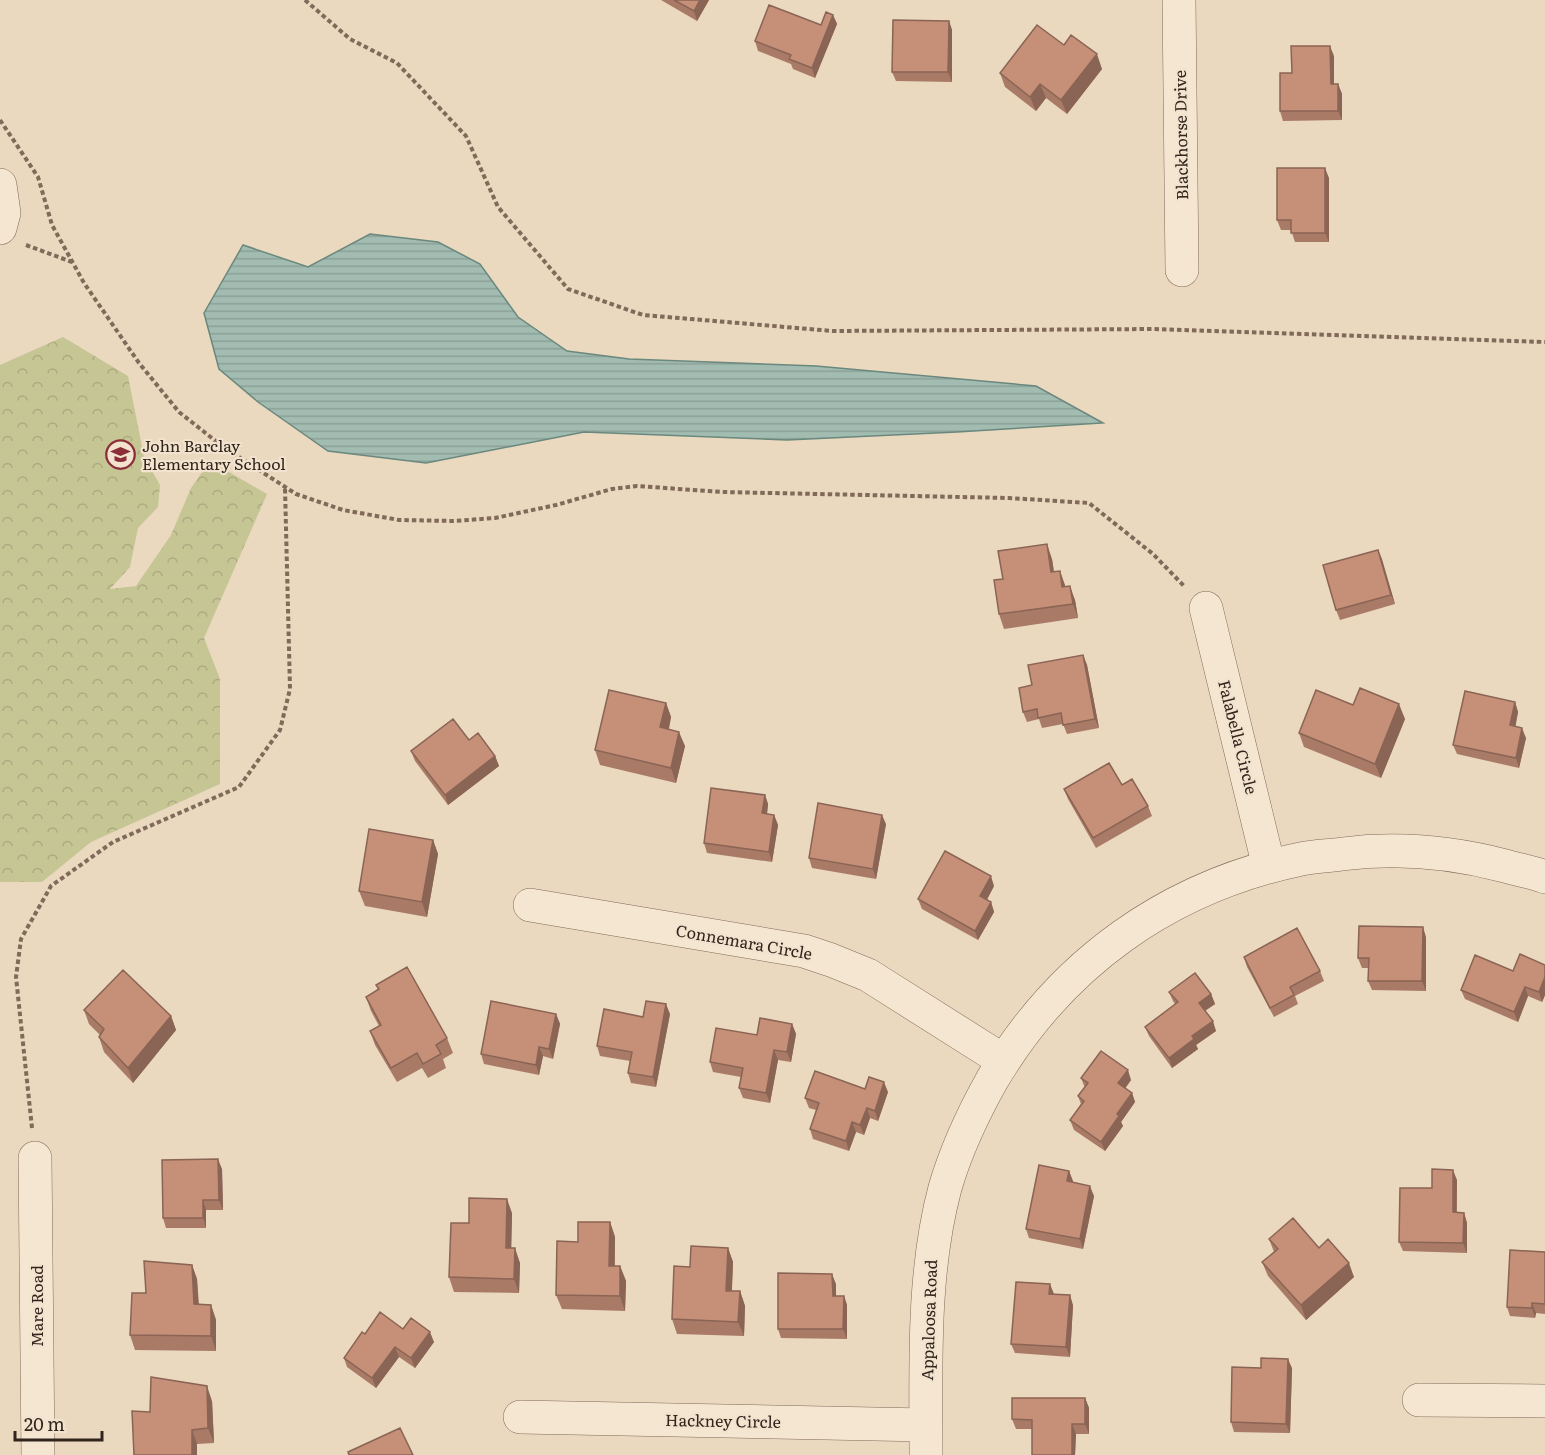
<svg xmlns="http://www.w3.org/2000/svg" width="1545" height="1455" font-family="Literata,serif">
	<defs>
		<pattern id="forest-crowns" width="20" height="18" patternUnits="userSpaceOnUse" patternTransform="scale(1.5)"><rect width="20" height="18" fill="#c6c695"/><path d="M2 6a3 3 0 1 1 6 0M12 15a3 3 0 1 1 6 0" fill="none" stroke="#abaa80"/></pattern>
		<pattern id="water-rules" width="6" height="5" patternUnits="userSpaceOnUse" patternTransform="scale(1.5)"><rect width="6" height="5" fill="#a2bcb1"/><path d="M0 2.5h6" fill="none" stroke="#8ca198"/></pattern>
	</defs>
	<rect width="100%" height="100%" fill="#ead8bf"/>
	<path fill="url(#forest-crowns)" d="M63 337 128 376 144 457 160 485 158 507 138 528 130 567 110 589 136 586 171 535 191 488 210 461 267 494 204 638 220 679V784L91 842 42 882H0V365Z"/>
	<path fill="url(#water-rules)" stroke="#6a887d" stroke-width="1.5" d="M370 234 438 242 480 264 518 317 567 351 629 359 816 366 1036 386 1103 423 957 432 787 440 584 432 426 463 328 451 258 402 219 369 204 313 243 245 308 267Z"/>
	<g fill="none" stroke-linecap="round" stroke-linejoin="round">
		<defs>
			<path id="minor" d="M1179 0 1182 270
				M0 185 4 213 0 228
				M1206 608 1269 867
				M530 905 804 951 831 960 868 975 1004 1061
				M35 1158 38 1455
				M1419 1400 1545 1401
				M520 1417 926 1425
				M926 1455C926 1367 922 1274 945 1188 956 1150 973 1114 992 1080 1061 963 1168 887 1301 859 1315 856 1329 856 1342 854 1397 847 1452 852 1505 866 1519 870 1532 872 1545 877"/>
		</defs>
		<use href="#minor" stroke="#816a59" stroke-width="34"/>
		<path stroke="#816a59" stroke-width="4" stroke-dasharray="4.5 3" stroke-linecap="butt" d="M305 0 350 39 397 63 466 136 498 207 568 289 643 315 833 331 1154 329 1545 342
			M0 120 38 177 52 225 84 283 139 363 179 412 222 446 296 494 343 510 399 520 454 521 495 518 556 505 612 489 637 486 722 492 1009 498 1089 503 1153 554 1184 586
			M26 245 72 262
			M32 1128 16 977 21 939 51 886 113 842 239 787 280 730 290 689 285 488"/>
		<use href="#minor" stroke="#f5e6d2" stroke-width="33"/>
	</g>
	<path fill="#a97b67" d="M661 0H709L697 21Z
		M833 15 837 24 815 78 793 69 791 64 758 51 755 41 821 25Z
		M949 21 952 30V82L896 81 892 72Z
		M1064 45 1102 69 1067 114 1046 98 1036 111 1005 87 1000 73Z
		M1334 56V84H1338L1342 94V120L1283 121 1280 111 1292 73Z
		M1329 178V242H1295L1291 230H1281L1277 220Z
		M1378 550 1395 604 1340 620 1336 610Z
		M1052 559 1054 572 1075 600 1078 618 1004 629 999 614 1003 579Z
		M1083 655 1087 665 1099 728 1067 734 1063 724 1042 728 1039 719 1027 722 1023 712 1032 685Z
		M1515 702 1518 712 1515 726 1526 738 1519 768 1457 754 1453 745Z
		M666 703 671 717 669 729 685 746 676 783 600 765 595 750Z
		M1353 705 1405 719 1381 778 1304 747 1299 733Z
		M411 751 495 756 499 766 448 805 415 761Z
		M1122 785 1148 806 1152 816 1096 848 1068 799 1064 789Z
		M765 795 768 804 767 814 774 815 778 825 772 862 707 853 704 843Z
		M886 824 876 879 812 868 809 858Z
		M433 840 438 854 427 917 365 906 359 891Z
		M994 886 987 900 991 902 994 912 978 940 922 909 918 899Z
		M1426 937V991L1372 990 1368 981 1369 968H1362L1358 958Z
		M1244 957 1320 971 1324 981 1295 996 1298 1004 1274 1017 1247 967Z
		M1545 965V995L1542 1002 1528 996 1518 1022 1465 999 1461 990 1513 971Z
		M376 985 447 1038 453 1053 443 1059 446 1068 428 1078 422 1068 397 1082 375 1045 370 1031 379 1026 371 1011 366 997 378 990Z
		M1169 992 1211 994 1215 1004 1205 1011 1216 1031 1196 1045 1198 1049 1172 1068 1149 1036 1145 1027 1175 1004 1173 1001Z
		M84 1010 171 1016 176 1030 133 1083 104 1052 99 1037 100 1035 89 1024Z
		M556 1014 560 1024 553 1059 543 1056 539 1075 484 1064 481 1054Z
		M670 1014 656 1087 631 1083 628 1073 630 1061 600 1056 597 1046 643 1017Z
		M792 1024 796 1034 791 1062 778 1060 770 1103 743 1098 739 1088 741 1077 713 1072 710 1062 757 1035Z
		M1081 1078 1131 1080 1125 1088 1132 1093 1135 1102 1121 1122 1123 1126 1105 1151 1074 1130 1070 1120 1081 1104 1078 1096 1085 1088Z
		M865 1089 888 1092 878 1121 870 1118 864 1135 856 1132 849 1151 813 1139 810 1129 816 1110 809 1108 805 1098Z
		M222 1169 223 1210H206V1228H166L163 1218Z
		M1069 1171 1073 1182 1094 1196 1083 1249 1029 1238 1026 1229Z
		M1457 1180V1213H1464L1467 1223V1253L1403 1251 1399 1242 1432 1188Z
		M512 1213 511 1248 520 1263 519 1293 454 1292 449 1277 469 1223Z
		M610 1222 615 1237V1266H620L626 1281 625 1311 562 1309 556 1295 578 1242Z
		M1269 1239 1319 1248 1354 1277 1306 1320 1268 1276 1262 1262 1274 1252Z
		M728 1248 733 1262 732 1291H740L745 1306 744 1336 677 1334 672 1319 690 1267Z
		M1545 1252V1314L1536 1313 1535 1318 1510 1316 1507 1307Z
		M192 1265 197 1279 199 1304 211 1305 216 1320V1351L135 1350 130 1335 146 1293Z
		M836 1284V1296H844L847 1305V1339L781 1338 778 1329Z
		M1053 1294 1073 1305 1070 1357 1015 1353 1011 1344Z
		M403 1329 434 1342 415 1368 399 1357 376 1388 347 1367 344 1358 365 1334Z
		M1292 1368 1290 1433 1234 1432 1231 1422Z
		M1085 1398 1089 1408V1434H1076L1075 1455H1032V1429H1016L1012 1419Z
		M212 1401 214 1443 197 1444 150 1412Z"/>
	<path fill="#8a6454" d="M700 0H709L697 21 694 11Z
		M833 15 837 24 815 78 812 68Z
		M949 21 952 30V82L948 72Z
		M1330 46 1334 56V94L1331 84Z
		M1097 54 1102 69 1067 114 1061 100Z
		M1040 84 1046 98 1036 111 1030 97Z
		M1338 84 1342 94V120L1338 111Z
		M1325 168 1329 178V242L1325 233Z
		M1047 544 1052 559 1056 587 1051 572Z
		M1378 550 1382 559 1395 604 1391 595Z
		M1060 571 1065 585 1067 602 1062 587Z
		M1070 586 1075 600 1078 618 1073 604Z
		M1083 655 1087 665 1099 728 1095 719Z
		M1515 702 1518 712 1514 735 1510 725Z
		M666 703 671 717 666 742 660 727Z
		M1399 704 1405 719 1381 778 1375 764Z
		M1522 728 1526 738 1519 768 1516 758Z
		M679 732 685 746 676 783 671 768Z
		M495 756 499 766 448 805 445 795Z
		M765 795 768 804 766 823 762 813Z
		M774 815 778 825 772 862 769 852Z
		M882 815 886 824 876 879 873 869Z
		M433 840 438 854 427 917 422 902Z
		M991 876 994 886 983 906 980 896Z
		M991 902 994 912 978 940 975 931Z
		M1423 927 1426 937V991L1422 981Z
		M1545 977V995L1542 1002 1539 992Z
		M1525 987 1528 996 1518 1022 1514 1012Z
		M1211 994 1215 1004 1203 1012 1199 1003Z
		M666 1004 670 1014 656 1087 653 1077Z
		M556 1014 560 1024 553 1059 549 1049Z
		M171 1016 176 1030 133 1083 128 1068Z
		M1213 1021 1216 1031 1196 1045 1198 1049 1172 1068 1169 1058 1192 1036Z
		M792 1024 796 1034 791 1062 787 1052Z
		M539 1047 543 1056 539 1075 536 1065Z
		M774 1050 778 1060 770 1103 766 1093Z
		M1128 1070 1131 1080 1122 1093 1118 1083Z
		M884 1082 888 1092 878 1121 875 1111Z
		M1132 1093 1135 1102 1121 1122 1123 1126 1105 1151 1101 1142 1117 1114Z
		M867 1108 870 1118 864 1135 860 1125Z
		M852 1122 856 1132 849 1151 846 1141Z
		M218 1159 222 1169 223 1210 219 1200Z
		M1453 1170 1457 1180 1456 1222 1453 1212Z
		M1069 1171 1073 1181 1071 1191 1067 1181Z
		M1090 1186 1094 1196 1083 1249 1080 1239Z
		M507 1199 512 1213 511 1262 506 1248Z
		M203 1200 206 1210V1228L203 1218Z
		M1464 1213 1467 1223V1253L1463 1243Z
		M610 1222 615 1237 614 1281 609 1266Z
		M515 1248 520 1263 519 1293 514 1279Z
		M728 1248 733 1262 731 1305 726 1291Z
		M1349 1263 1354 1277 1306 1320 1301 1305Z
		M192 1265 197 1279 199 1318 194 1304Z
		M620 1266 626 1281 625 1311 620 1296Z
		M832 1274 836 1284V1305L833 1296Z
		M1050 1284 1054 1294H1049Z
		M740 1291 745 1306 744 1336 738 1322Z
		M1070 1295 1073 1305 1070 1357 1066 1347Z
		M844 1296 847 1305V1339L843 1329Z
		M1532 1303 1536 1313 1535 1318 1532 1308Z
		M211 1305 216 1320V1351L211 1336Z
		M430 1332 434 1342 415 1368 411 1358Z
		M395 1347 399 1357 376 1388 372 1378Z
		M1288 1359 1292 1368 1290 1433 1286 1424Z
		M207 1386 212 1401 214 1443 208 1428Z
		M1085 1398 1089 1408V1434L1085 1424Z
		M1072 1424 1076 1434 1075 1455H1072Z
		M192 1430 197 1444V1455H192Z"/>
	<path fill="#c58f78" stroke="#8a6454" stroke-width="1.5" d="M674 0H700L694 11Z
		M769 5 821 25 826 12 833 15 812 68 789 59 791 55 755 41Z
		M893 20 949 21 948 72H892Z
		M1037 25 1064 45 1071 35 1097 54 1061 100 1040 84 1030 97 1000 73Z
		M1291 46H1330L1331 84H1338V111H1280V73H1292Z
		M1277 168H1325V233H1291V220H1277Z
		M1047 544 1051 572 1060 571 1062 587 1070 586 1073 604 999 614 994 580 1003 579 998 551Z
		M1378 550 1391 595 1336 610 1323 565Z
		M1083 655 1095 719 1063 725 1061 713 1038 718 1037 709 1023 712 1019 688 1032 685 1028 665Z
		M1360 688 1399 704 1375 764 1299 733 1316 690 1353 705Z
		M609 690 666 703 660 727 679 732 671 768 595 750Z
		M1465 691 1515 702 1510 725 1522 728 1516 758 1453 745Z
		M453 719 469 740 478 733 495 756 445 795 411 751Z
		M1109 763 1122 785 1132 779 1148 806 1093 838 1064 789Z
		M711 788 765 795 762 813 774 815 769 852 704 843Z
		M818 803 882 815 873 869 809 858Z
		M369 829 433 840 422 902 359 891Z
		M945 851 991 876 980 896 991 902 975 931 918 899Z
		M1359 926 1423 927 1422 981H1368L1369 958H1358Z
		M1297 928 1320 971 1290 987 1294 995 1270 1008 1244 957Z
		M1520 954 1545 965V977L1539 992 1525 987 1514 1012 1461 990 1475 955 1513 971Z
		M407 967 447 1038 436 1045 441 1054 423 1064 417 1053 391 1068 370 1031 381 1025 366 997 379 989 376 985Z
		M123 970 171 1016 128 1068 99 1037 104 1029 84 1010Z
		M1195 973 1211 994 1199 1003 1213 1021 1192 1036 1194 1039 1169 1058 1145 1027 1178 1002 1169 992Z
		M491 1001 556 1014 549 1049 539 1047 536 1065 481 1054Z
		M646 1001 666 1004 653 1077 628 1073 632 1052 597 1046 604 1009 643 1017Z
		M760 1018 792 1024 787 1052 774 1050 766 1093 739 1088 743 1068 710 1062 716 1028 757 1035Z
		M1101 1051 1128 1070 1118 1083 1132 1093 1117 1114 1119 1116 1101 1142 1070 1120 1084 1101 1078 1096 1088 1083 1081 1078Z
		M815 1071 865 1089 869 1077 884 1082 875 1111 867 1108 860 1125 852 1122 846 1141 810 1129 819 1103 805 1098Z
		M218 1159 219 1200H203V1218H163L162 1160Z
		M1039 1165 1069 1171 1067 1181 1090 1186 1080 1239 1026 1229Z
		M1432 1169 1453 1170V1212L1464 1213 1463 1243 1399 1242 1400 1188H1432Z
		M469 1198 507 1199 506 1248H515L514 1279 449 1277 451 1223H469Z
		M1293 1218 1319 1248 1328 1239 1349 1263 1301 1305 1262 1262 1278 1249 1269 1239Z
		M578 1222H610L609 1266H620V1296L556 1295 557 1241 578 1242Z
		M691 1246 728 1248 726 1291H740L738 1322 672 1319 674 1266 690 1267Z
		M1510 1250 1545 1252V1304L1532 1303V1308L1507 1307Z
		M144 1261 192 1265 194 1304 211 1305V1336L130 1335 132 1293H146Z
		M778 1273 832 1274 833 1296H844L843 1329H778Z
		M1016 1282 1050 1284 1049 1294 1070 1295 1066 1347 1011 1344Z
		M380 1312 403 1329 411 1318 430 1332 411 1358 395 1347 372 1378 344 1358 362 1332 365 1334Z
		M1261 1358 1288 1359 1286 1424 1231 1422 1232 1367 1261 1368Z
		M151 1377 207 1386 208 1428 192 1430V1455H134L132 1411 150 1412Z
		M1012 1398H1085V1424H1072V1455H1032V1420L1012 1419Z
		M400 1428 413 1455H349L348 1452Z"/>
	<defs>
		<symbol id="school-ring" viewBox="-11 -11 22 22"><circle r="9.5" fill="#f2e3ce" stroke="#8b2e39" stroke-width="1.5"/><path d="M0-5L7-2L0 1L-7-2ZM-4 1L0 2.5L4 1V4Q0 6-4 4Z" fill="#8b2e39"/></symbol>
	</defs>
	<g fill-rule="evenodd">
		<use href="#school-ring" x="104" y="438" width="33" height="33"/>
	</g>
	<g text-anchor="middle" stroke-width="4.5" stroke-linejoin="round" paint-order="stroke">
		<g font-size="16" fill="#31241c" stroke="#f2e3ce">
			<text transform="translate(1181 135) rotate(-91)" y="6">Blackhorse Drive</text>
			<text transform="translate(1238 737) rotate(76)" y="6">Falabella Circle</text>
			<text transform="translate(744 942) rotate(10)" y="6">Connemara Circle</text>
			<text transform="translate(37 1306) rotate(-90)" y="6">Mare Road</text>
			<text transform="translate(929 1320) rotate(-88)" y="6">Appaloosa Road</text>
			<text transform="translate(723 1421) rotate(1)" y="6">Hackney Circle</text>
		</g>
		<g font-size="16" fill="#31241c" stroke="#f2e3ce" text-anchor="start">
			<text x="142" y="452">John Barclay<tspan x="142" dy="18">Elementary School</tspan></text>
		</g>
	</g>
	<path d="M15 1431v9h87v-9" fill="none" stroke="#31241c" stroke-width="3"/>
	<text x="24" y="1431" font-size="18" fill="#31241c" stroke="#f2e3ce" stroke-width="4.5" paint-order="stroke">20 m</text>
</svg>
